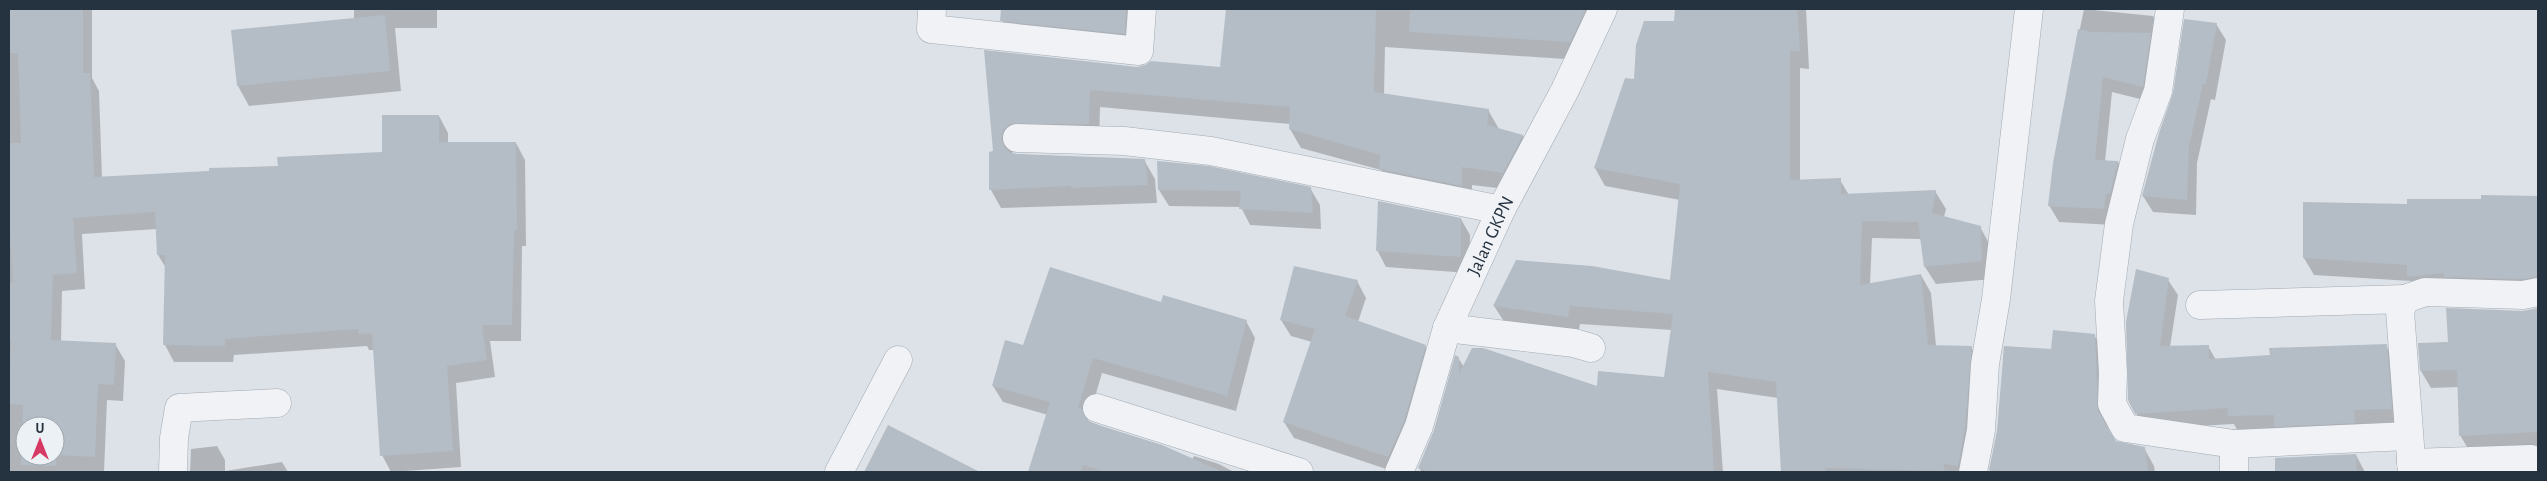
<svg xmlns="http://www.w3.org/2000/svg" width="2547" height="481" font-family="'Alegreya Sans',sans-serif">
	<rect width="100%" height="100%" fill="#dde2e8"/>
	<path fill="#0003" fill-rule="evenodd" d="M9 9H92V78L99 91 102 178 279 167 384 153 439 116 448 133V144L516 143 525 160 526 246H522L521 341H490L495 377 456 383 461 467 391 472 382 455 374 350H369L367 346 234 355 233 362H174L165 345 166 268 158 255 157 229 82 234 85 289 62 291 61 342 115 344 125 361 123 401 107 400 104 472H9ZM25 426H55V456H25Z
		M354 9H437V28H395L401 91 249 106 238 86 354 19Z
		M1002 9H1146L1136 54 1014 41 1002 20Z
		M1227 9H1603L1580 60 1385 47 1384 95 1488 110 1499 129 1523 136 1533 154 1514 190 1472 185V204L1391 187 1381 170 1301 148 1290 129V124L1100 107 1099 142 1013 149 1012 154 1144 160 1155 179 1157 203 1001 208 991 190 995 153 986 52 1137 68H1222Z
		M1676 9H1806L1809 69 1800 68V181L1840 180 1849 195 1935 191 1946 209 1944 217 1980 227 1990 245 1992 279 1936 284 1925 267 1921 239 1872 238 1870 285 1921 275 1931 293 1936 346 1971 347 1982 365 1970 472H1783L1778 398 1717 389 1723 472H1422L1419 468 1435 431 1458 358 1464 367 1598 387 1665 378 1672 330 1580 324 1578 335 1505 323 1494 306 1671 281 1680 200 1605 186 1595 168 1635 80 1675 22Z
		M2084 9 2153 16 2162 32 2152 102 2112 92 2105 162H2118L2127 178 2113 225 2059 222 2049 205 2066 97Z
		M2216 24 2226 40 2215 100 2211 99 2197 163 2196 215 2153 212 2143 196 2160 133Z
		M1159 162 1310 188 1320 205 1321 229 1250 225 1241 207 1169 206 1159 190Z
		M2482 196 2538 198V295L2418 293 2411 281 2314 275 2304 258V203L2408 205 2482 200Z
		M1461 219 1470 235 1469 273 1386 267 1377 250Z
		M2168 280 2178 295 2170 347 2208 346 2216 360 2386 346 2395 361 2400 425 2238 431 2234 424 2145 429 2129 400Z
		M1357 281 1366 298 1358 322 1425 346 1434 362 1395 472 1294 438 1284 422 1312 342 1291 336 1281 320Z
		M1162 303 1246 321 1255 338 1236 411 1102 373 1088 421 1192 460 1194 456 1219 464 1234 472H1030L1048 415 1003 402 993 386 1024 346Z
		M2538 309V461L2470 452 2460 435 2459 387 2431 388 2421 371 2419 344 2449 343 2523 312Z
		M2094 335 2105 353 2108 429 2115 442 2144 448 2154 466 2155 472H1990L1998 431 2052 351Z
		M888 427 977 472H865Z
		M217 446 225 460V471L282 462 288 472H190L191 449Z
		M2356 455 2365 472H2277L2276 459Z"/>
	<path fill="#b4bcc5" fill-rule="evenodd" d="M9 9H83V73H90L94 177 209 171V168L278 166 277 157 382 152V115H439V142H516L517 230H514L512 325H482L487 360 447 366 453 451 380 456 372 333 359 334 358 329 225 339V346L163 345 165 255H157L155 212 73 218 77 273 53 275 51 340 116 343 114 385 98 384 95 457 56 455V466L21 465 23 405 9 404 11 340H9V283H13L9 216V143H21L18 53H9ZM25 426H55V456H25Z
		M1001 9H1126L1125 34 1000 21Z
		M1226 9H1376L1374 92 1489 109 1487 125 1523 135 1503 173 1462 167V186L1379 169 1380 155 1289 129 1290 107 1090 90 1089 124H1010L1003 130 1001 138 1004 146 1009 152 1017 154 1145 159 1148 185 1071 188V186L989 190V152L993 151 984 50 1137 67 1145 65 1151 61 1220 67Z
		M1410 9H1586L1570 42 1409 32Z
		M1675 9H1797L1800 51H1790V180L1841 178V194L1936 190 1932 213 1981 226 1982 261 1924 267 1918 222 1862 221 1860 285 1921 274 1928 345 1972 346 1965 428 1958 466 1944 464V471L1826 468 1825 472H1781L1776 382 1708 372 1714 472H1430L1418 468 1434 430 1455 355 1459 357V374L1472 348H1483L1597 386 1598 371 1664 377 1673 314 1570 306 1568 317 1493 306 1516 260 1592 266 1670 280 1680 184 1594 168 1625 78 1634 79 1636 45 1644 21H1674Z
		M385 15 390 71 237 86 231 30Z
		M2184 19 2217 23 2206 84H2203L2189 146 2187 200 2142 196 2159 133 2173 93Z
		M2078 29 2092 32 2151 33 2143 87 2103 77 2095 160 2118 161 2110 194H2106L2104 209 2048 206 2053 163Z
		M1157 161 1209 166 1311 187 1313 213 1239 209 1241 191 1158 190Z
		M2481 195 2538 196V277L2522 279 2444 277V273L2407 277V265L2303 258V202L2407 204V199H2481Z
		M1378 201 1461 218V257L1376 251Z
		M1294 266 1358 280 1345 316 1426 345 1404 421 1388 457 1283 422 1315 329 1280 320Z
		M1050 267 1161 302 1163 295 1247 320 1227 396 1093 358 1078 408 1082 409 1086 419 1092 423 1162 445 1223 472H1103L1084 465 1080 472H1028L1050 402 992 386 1005 340 1023 345Z
		M2136 269 2169 278 2160 346 2209 345V359L2270 355 2269 348 2387 344 2392 409 2354 410 2355 423 2274 427V415L2227 416 2228 408 2135 414 2128 400 2126 322Z
		M2446 308 2523 311 2538 308V432L2459 436 2457 370 2420 371 2418 343 2448 342Z
		M2053 330 2095 334 2098 411 2116 441 2145 447 2148 472H2012L1989 470 1997 431 2004 346 2051 349Z
		M888 425 980 472H864Z
		M2356 454 2357 472H2275V458Z"/>
	<g fill="none" stroke-linecap="round" stroke-linejoin="round">
		<defs>
			<g id="minor">
				<path d="M932 9 931 29 1139 51 1142 9"/>
				<path d="M2170 9 2158 91 2140 139 2119 224 2109 301 2113 373 2112 404 2125 428 2234 444 2408 436"/>
				<path d="M1017 138 1124 141 1211 151 1501 210"/>
				<path d="M2200 305 2405 299"/>
				<path d="M1447 328 1574 343 1591 348"/>
				<path d="M1097 408 1299 472"/>
				<path d="M2411 463 2531 459"/>
				<path d="M173 472 174 438 179 408 277 403"/>
				<path d="M839 472 898 360"/>
				<path id="s1" d="M1399 472 1419 426 1447 328 1501 210 1565 90 1603 9"/>
				<path d="M1973 472 1981 430 1985 364 1996 299 2029 9"/>
				<path d="M2234 472V444"/>
				<path d="M2412 472 2400 311 2405 299 2425 292 2523 295 2538 292"/>
			</g>
		</defs>
		<use href="#minor" stroke="#a2aab2" stroke-width="29"/>
		<use href="#minor" stroke="#f0f2f6" stroke-width="28"/>
	</g>
	<g text-anchor="middle" stroke-width="4" stroke-linejoin="round" paint-order="stroke">
		<g font-size="19" fill="#25323f" stroke="#ecf1f5">
			<text dy="7" stroke="none"><textPath href="#s1" startOffset="254">Jalan GKPN</textPath></text>
		</g>
	</g>
	<rect width="2547" height="481" fill="none" stroke="#25323f" stroke-width="20"/>
	<g transform="translate(40 441)"><circle r="24" fill="#ecf1f5" stroke="#9ca5ac"/>
	<path d="M0-4L9 19L0 12L-9 19Z" fill="#d53964"/>
	<text y="-8" font-size="14" font-weight="bold" text-anchor="middle" fill="#25323f">U</text>
	</g>
</svg>
